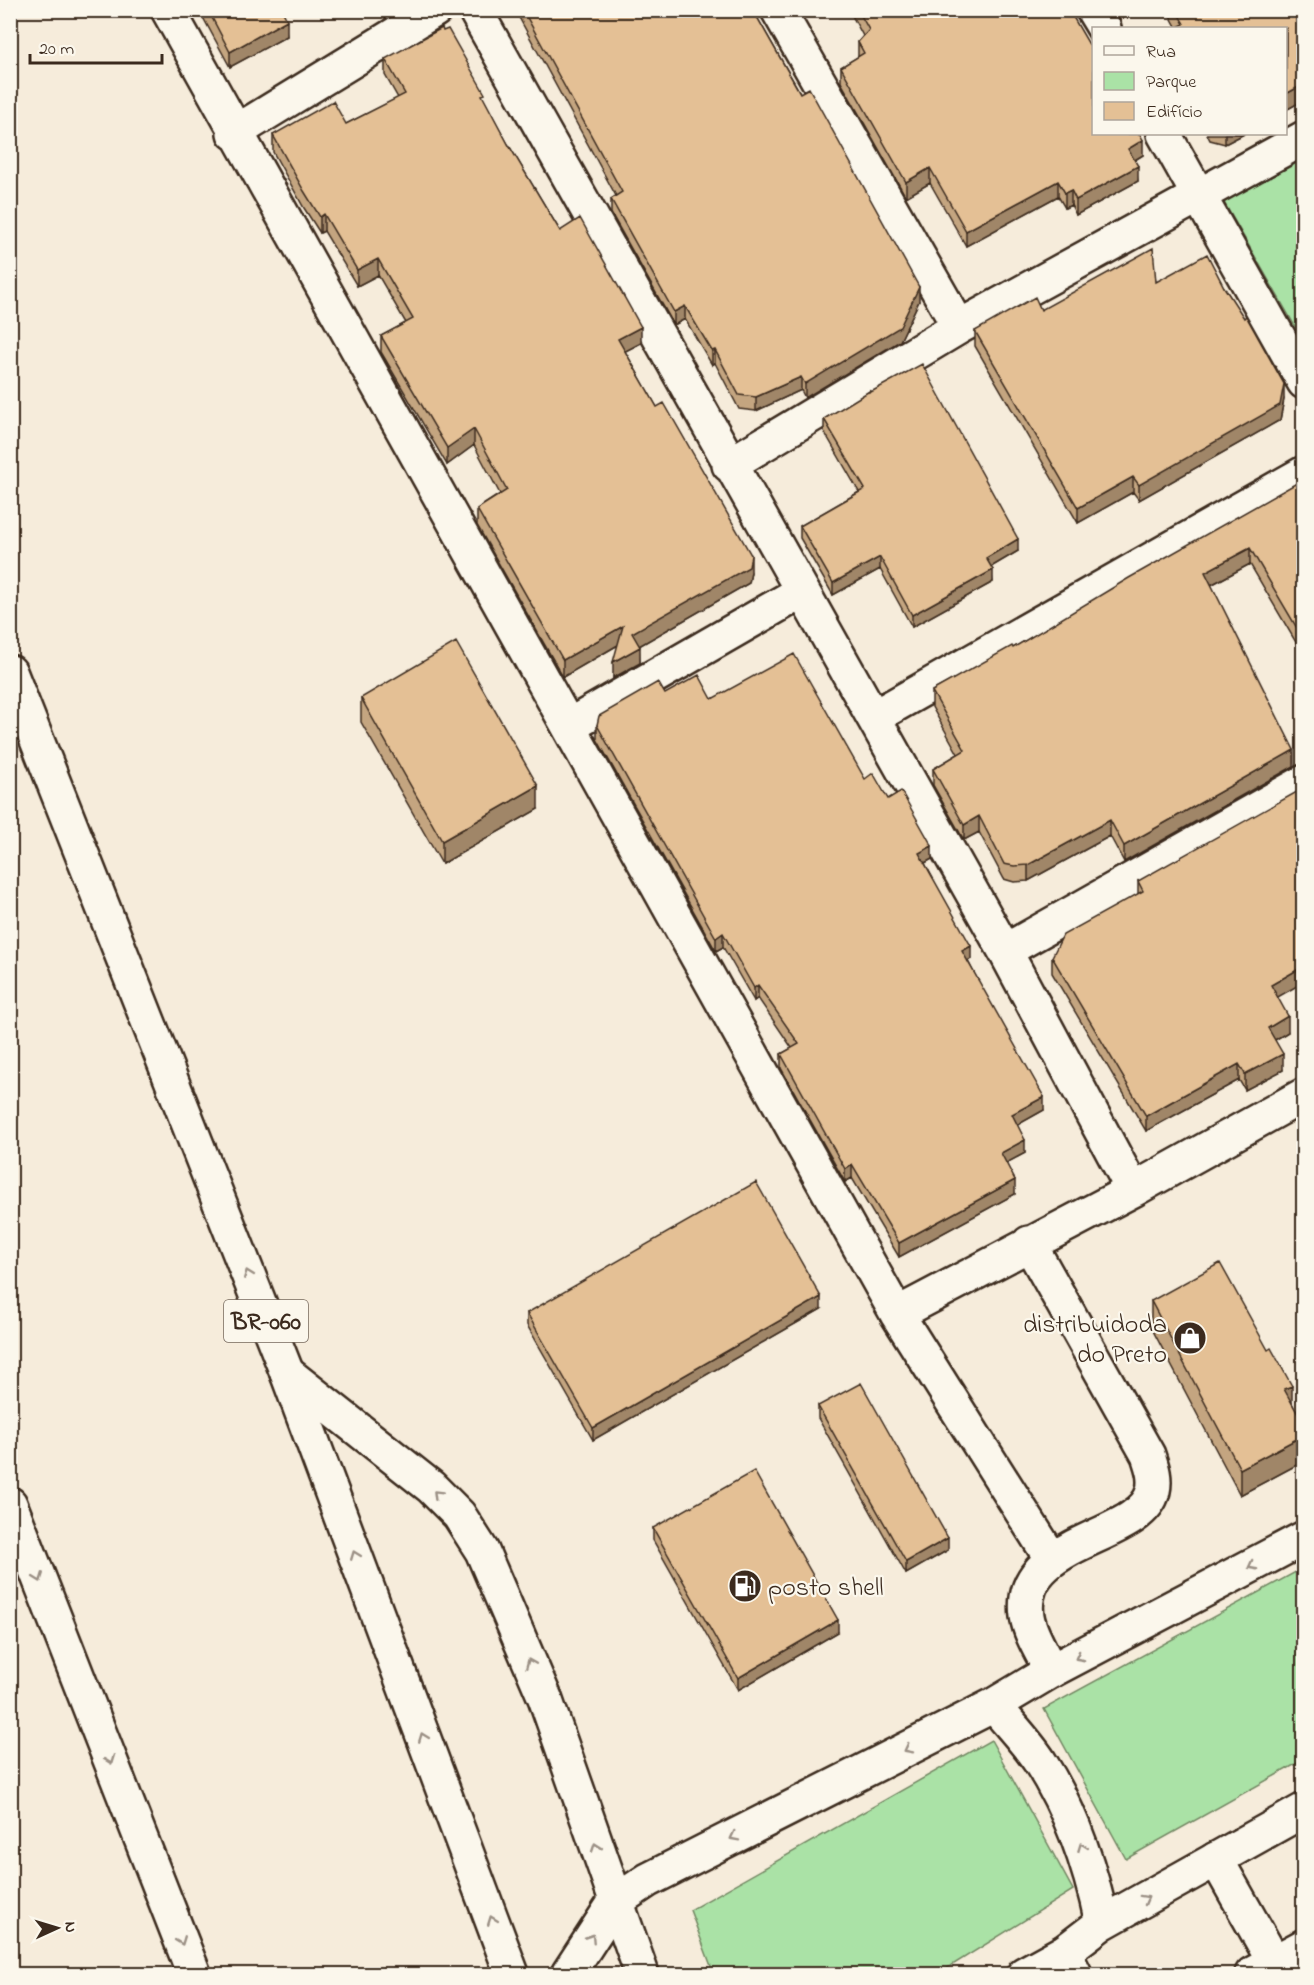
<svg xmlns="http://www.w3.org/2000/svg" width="1314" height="1985" font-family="'Indie Flower',sans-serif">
	<rect width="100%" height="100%" fill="#f6ecdb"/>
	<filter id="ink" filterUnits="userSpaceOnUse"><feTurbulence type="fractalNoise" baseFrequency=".0167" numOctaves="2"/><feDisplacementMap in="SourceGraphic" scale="12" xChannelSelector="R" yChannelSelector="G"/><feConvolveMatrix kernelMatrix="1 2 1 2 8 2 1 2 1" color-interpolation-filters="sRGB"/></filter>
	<g filter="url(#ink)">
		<path fill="#aae2a6" stroke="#728662" stroke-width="1.5" d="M1303 127V340L1210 178Z
			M1303 1568V1760L1126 1859 1044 1709Z
			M991 1740 1073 1890 938 1974H714L690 1910Z"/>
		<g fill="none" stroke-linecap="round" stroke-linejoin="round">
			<defs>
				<path id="minor" d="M168 10 897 1314 1051 1558
					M475 10 1005 951 1133 1190
					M778 10 959 327
					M1093 10 1104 28
					M234 133 435 10
					M1164 134 1304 382
					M729 465 959 327 1304 138
					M874 717 1304 473
					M570 725 801 592
					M1005 951 1304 782
					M1029 1243 1148 1455C1152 1467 1156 1478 1153 1491 1141 1541 1016 1538 1027 1616 1030 1635 1043 1654 1051 1671
					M897 1314 1133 1190 1304 1095
					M1216 1859 1274 1962
					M1064 1952 1075 1974
					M1252 1974 1304 1946"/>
				<path id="major" d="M287 1373 431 1487 459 1515 482 1551 545 1698 642 1974
					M994 1705C1009 1724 1027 1742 1040 1762 1072 1812 1090 1865 1102 1923
					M615 1902 648 1880 994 1705 1051 1671 1304 1538
					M1024 1974 1064 1952 1102 1923 1304 1810"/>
				<path id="highway" d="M10 672 287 1373 512 1974
					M10 1504 194 1974
					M568 1974 615 1902"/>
			</defs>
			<use href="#minor" stroke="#3b2a1e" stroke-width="38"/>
			<use href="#major" stroke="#3b2a1e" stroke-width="38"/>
			<use href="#highway" stroke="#3b2a1e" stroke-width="38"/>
			<use href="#minor" stroke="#fbf7ec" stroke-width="33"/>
			<use href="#major" stroke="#fbf7ec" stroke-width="33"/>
			<use href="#highway" stroke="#fbf7ec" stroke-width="33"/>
		</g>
		<path fill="#c4a580" stroke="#3b2a1e" stroke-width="1.5" d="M199 10H282L287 36 230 67Z
			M515 10H753L919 301 900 341 805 398 801 390 756 411 739 409 715 363 712 365 685 319 674 325 611 213V199L616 196Z
			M849 10H1069L1143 155 1135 160 1138 181 1076 215 1071 205 1065 208 1058 196 966 246 930 183 906 197 841 82V67L858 57V42L863 36Z
			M1167 10H1304V100L1286 110V28H1177Z
			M385 59 485 102 508 144 560 231 641 343 625 351 751 572 749 583 639 646 640 663 613 678 618 645 563 677 477 525V509L500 494 474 445 447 465 381 352V336L406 323 378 275 357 286 324 231 320 233 304 208 273 152V135L346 124 398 98 385 75Z
			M1207 134H1244L1225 144 1210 140Z
			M1156 282 1224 287 1284 399 1280 420 1139 500 1133 492 1078 523 975 346V331L1041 310Z
			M871 392 1018 551 991 567 993 582 912 627 880 569 833 595 800 538V526L859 492 824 431V419Z
			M1304 479V656L1250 564 1211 585 1294 766 1124 862 1110 836 1028 881 1014 882 1004 879 979 832 964 840 933 785V769L958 754 932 707V691L1013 648Z
			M665 694 712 699 865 779 888 799 932 859 925 863 971 959 968 961 1044 1110 1017 1125 1025 1153 1006 1163 1015 1194 899 1257 852 1178 845 1182 781 1068V1054L792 1048 758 998 754 1001 723 947 716 951 597 739V725Z
			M361 698 538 809 442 864 361 722Z
			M1138 881 1277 997 1288 1032 1275 1040 1283 1070 1245 1090 1239 1080 1146 1131 1052 973V957L1138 894Z
			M1151 1301 1268 1350 1292 1403 1304 1425V1461L1240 1495 1151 1327Z
			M821 1309 593 1440 527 1325V1313Z
			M818 1406 948 1550 906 1574 818 1418Z
			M653 1528 838 1632 738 1690 653 1540Z"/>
		<path fill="#a08668" stroke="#3b2a1e" stroke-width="1.5" d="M287 20V36L230 67V52Z
			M1304 84V100L1286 110V94Z
			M1225 134H1244L1225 144Z
			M1143 140V155L1128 164V149Z
			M1138 166V181L1076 215V200Z
			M930 168V183L906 197V182Z
			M1058 181V196L966 246V231Z
			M1071 190V205L1065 208V193Z
			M324 214V231L320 233V217Z
			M378 259V275L357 286V270Z
			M919 287V301L900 341 805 398V384Z
			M685 306V319L674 325V312Z
			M641 327V343L618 355V339Z
			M715 350V363L712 365V351Z
			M801 377V390L756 411V397Z
			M1284 384V399L1280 420 1139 500V485Z
			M474 429V445L447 465V448Z
			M1133 477V492L1078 523V508Z
			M1018 539V551L986 570V558Z
			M1250 548V564L1205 588V572Z
			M751 555V572L749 583 632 650V633Z
			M880 557V569L833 595V583Z
			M993 570V582L912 627V615Z
			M623 626V642L563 677V660Z
			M640 647V663L613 678V662Z
			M1294 750V766L1124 862V846Z
			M538 786V809L442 864V841Z
			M979 816V832L964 840V825Z
			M1110 820V836L1028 881V865Z
			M932 846V859L919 866V853Z
			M723 933V947L716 951V938Z
			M971 946V959L962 964V951Z
			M1304 966V982L1271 1001V985Z
			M758 985V998L754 1001V988Z
			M1288 1016V1032L1268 1044V1028Z
			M1283 1054V1070L1245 1090V1074Z
			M1239 1064V1080L1146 1131V1116Z
			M1044 1097V1110L1012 1128V1114Z
			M1025 1140V1153L1001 1166V1153Z
			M852 1164V1178L845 1182V1169Z
			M1015 1180V1194L899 1257V1243Z
			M821 1297V1309L593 1440V1428Z
			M1292 1386V1412L1284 1389Z
			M1304 1435V1461L1240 1495V1469Z
			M948 1538V1550L906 1574V1562Z
			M838 1620V1632L738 1690V1678Z"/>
		<path fill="#e4c095" stroke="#3b2a1e" stroke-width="1.5" d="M208 10H282L287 20 230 52Z
			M523 10H753L800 93 809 88 919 287 900 327 805 384 801 377 756 397 739 395 715 350 712 351 685 306 674 312 611 199 622 192Z
			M858 10H1069L1094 53V134H1140L1143 140 1128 149 1138 166 1076 200 1071 190 1065 193 1058 181 966 231 930 168 906 182 841 67 864 53 858 42 869 30Z
			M1176 10H1304V84L1286 94V28H1176L1184 24Z
			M442 28 443 31 448 29 485 94 482 95 508 144 560 231 580 218 641 327 618 339 657 407 664 403 751 555 749 567 632 633 640 647 613 662 623 626 563 660 477 509 507 490 474 429 447 448 381 336 413 319 378 259 357 270 324 214 320 217 304 191 273 135 333 101 346 124 405 94 385 59Z
			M1153 248 1156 282 1207 254 1224 287 1244 318 1246 316 1284 384 1280 405 1139 485 1133 477 1078 508 975 331 1035 297 1041 310Z
			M922 364 1018 539 986 558 993 570 912 615 880 557 833 583 800 526 865 489 824 419 871 390 869 393Z
			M1304 479V640L1250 548 1205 572 1294 750 1124 846 1110 820 1028 865 1014 866 1004 864 979 816 964 825 933 769 965 750 932 691 1012 646 1013 648 1129 578Z
			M456 642 538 786 442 841 361 698Z
			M794 654 865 779 873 773 888 799 901 791 932 846 919 853 971 946 962 951 1044 1097 1012 1114 1025 1140 1001 1153 1015 1180 899 1243 852 1164 845 1169 781 1054 799 1044 758 985 754 988 723 933 716 938 597 725 599 716 658 682 665 694 699 675 712 699Z
			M1304 788V966L1271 985 1288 1016 1268 1028 1283 1054 1245 1074 1239 1064 1146 1116 1052 957 1063 935 1143 891 1138 881Z
			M756 1182 821 1297 593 1428 527 1313Z
			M1220 1263 1268 1350 1271 1348 1292 1386 1284 1389 1304 1425V1435L1240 1469 1151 1301Z
			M861 1383 948 1538 906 1562 818 1406Z
			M754 1471 838 1620 738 1678 653 1528Z"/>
		<defs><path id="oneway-chevron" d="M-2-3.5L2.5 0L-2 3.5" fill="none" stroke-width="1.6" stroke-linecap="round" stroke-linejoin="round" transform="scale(1.5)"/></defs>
		<g stroke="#9b9085">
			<use href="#oneway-chevron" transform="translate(248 1274) rotate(-111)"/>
			<use href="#oneway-chevron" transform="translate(437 1494) rotate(-135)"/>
			<use href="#oneway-chevron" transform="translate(355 1555) rotate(-111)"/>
			<use href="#oneway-chevron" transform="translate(1252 1566) rotate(152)"/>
			<use href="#oneway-chevron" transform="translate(39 1578) rotate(69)"/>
			<use href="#oneway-chevron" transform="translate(1079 1657) rotate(152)"/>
			<use href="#oneway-chevron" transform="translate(530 1663) rotate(-113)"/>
			<use href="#oneway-chevron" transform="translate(423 1737) rotate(-111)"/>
			<use href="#oneway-chevron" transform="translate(908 1749) rotate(153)"/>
			<use href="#oneway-chevron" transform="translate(110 1760) rotate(69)"/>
			<use href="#oneway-chevron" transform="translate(734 1837) rotate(153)"/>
			<use href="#oneway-chevron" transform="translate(596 1847) rotate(-109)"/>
			<use href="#oneway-chevron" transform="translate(1082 1847) rotate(-111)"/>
			<use href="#oneway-chevron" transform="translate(1145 1899) rotate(-29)"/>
			<use href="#oneway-chevron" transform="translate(492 1920) rotate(-111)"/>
			<use href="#oneway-chevron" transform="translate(591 1938) rotate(-57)"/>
			<use href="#oneway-chevron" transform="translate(181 1941) rotate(69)"/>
		</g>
	</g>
	<defs>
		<symbol id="shop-disc" viewBox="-11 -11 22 22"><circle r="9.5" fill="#3b2a1e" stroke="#fbf7ec"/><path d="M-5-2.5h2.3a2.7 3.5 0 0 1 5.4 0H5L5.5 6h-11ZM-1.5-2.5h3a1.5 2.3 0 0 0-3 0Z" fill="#fff"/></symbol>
		<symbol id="fuel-disc" viewBox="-11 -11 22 22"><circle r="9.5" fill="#3b2a1e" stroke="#fbf7ec"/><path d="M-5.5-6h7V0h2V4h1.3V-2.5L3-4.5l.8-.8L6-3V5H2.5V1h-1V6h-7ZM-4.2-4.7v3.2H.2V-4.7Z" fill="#fff"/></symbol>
	</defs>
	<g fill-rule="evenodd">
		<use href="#shop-disc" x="1171" y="1319" width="38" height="38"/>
		<use href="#fuel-disc" x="726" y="1567" width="38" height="38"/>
	</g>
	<g text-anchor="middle" stroke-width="4.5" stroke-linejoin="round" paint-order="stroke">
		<rect fill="#fbf7ec" stroke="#75685c" stroke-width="1.5" x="224" y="1300" width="84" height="42" rx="4.5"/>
		<g font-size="24" font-weight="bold" fill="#3b2a1e">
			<text x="266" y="1329">BR-060</text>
		</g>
		<g font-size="26" fill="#3b2a1e" stroke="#fbf7ec" text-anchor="end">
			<text x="1167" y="1332">distribuidoda<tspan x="1167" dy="30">do Preto</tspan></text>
			<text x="768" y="1595" text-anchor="start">posto shell</text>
		</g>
	</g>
	<rect width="1314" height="1985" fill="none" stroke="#fbf7ec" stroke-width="36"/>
	<rect x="18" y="18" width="1278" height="1949" fill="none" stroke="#3b2a1e" stroke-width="2" filter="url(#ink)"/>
	<rect x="1092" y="27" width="195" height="108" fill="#fbf7ec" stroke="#aea59a" stroke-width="1.5"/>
	<rect x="1104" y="46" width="30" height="9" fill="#fbf7ec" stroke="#aea59a" stroke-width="1.5"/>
	<text x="1146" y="57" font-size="18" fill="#3b2a1e">Rua</text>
	<rect x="1104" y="72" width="30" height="18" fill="#aae2a6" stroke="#aea59a" stroke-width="1.5"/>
	<text x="1146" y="87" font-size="18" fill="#3b2a1e">Parque</text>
	<rect x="1104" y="102" width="30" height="18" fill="#e4c095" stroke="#aea59a" stroke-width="1.5"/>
	<text x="1146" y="117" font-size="18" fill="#3b2a1e">Edifício</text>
	<g transform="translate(57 1928) rotate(86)" stroke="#fbf7ec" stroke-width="4.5" paint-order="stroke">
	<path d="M0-4.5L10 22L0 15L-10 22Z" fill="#3b2a1e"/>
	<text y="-9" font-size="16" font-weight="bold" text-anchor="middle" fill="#3b2a1e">N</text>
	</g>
	<path d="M30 54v9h132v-9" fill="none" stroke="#3b2a1e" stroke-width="3"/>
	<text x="39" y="54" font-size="18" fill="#3b2a1e" stroke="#fbf7ec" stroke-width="4.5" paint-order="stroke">20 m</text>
</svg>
